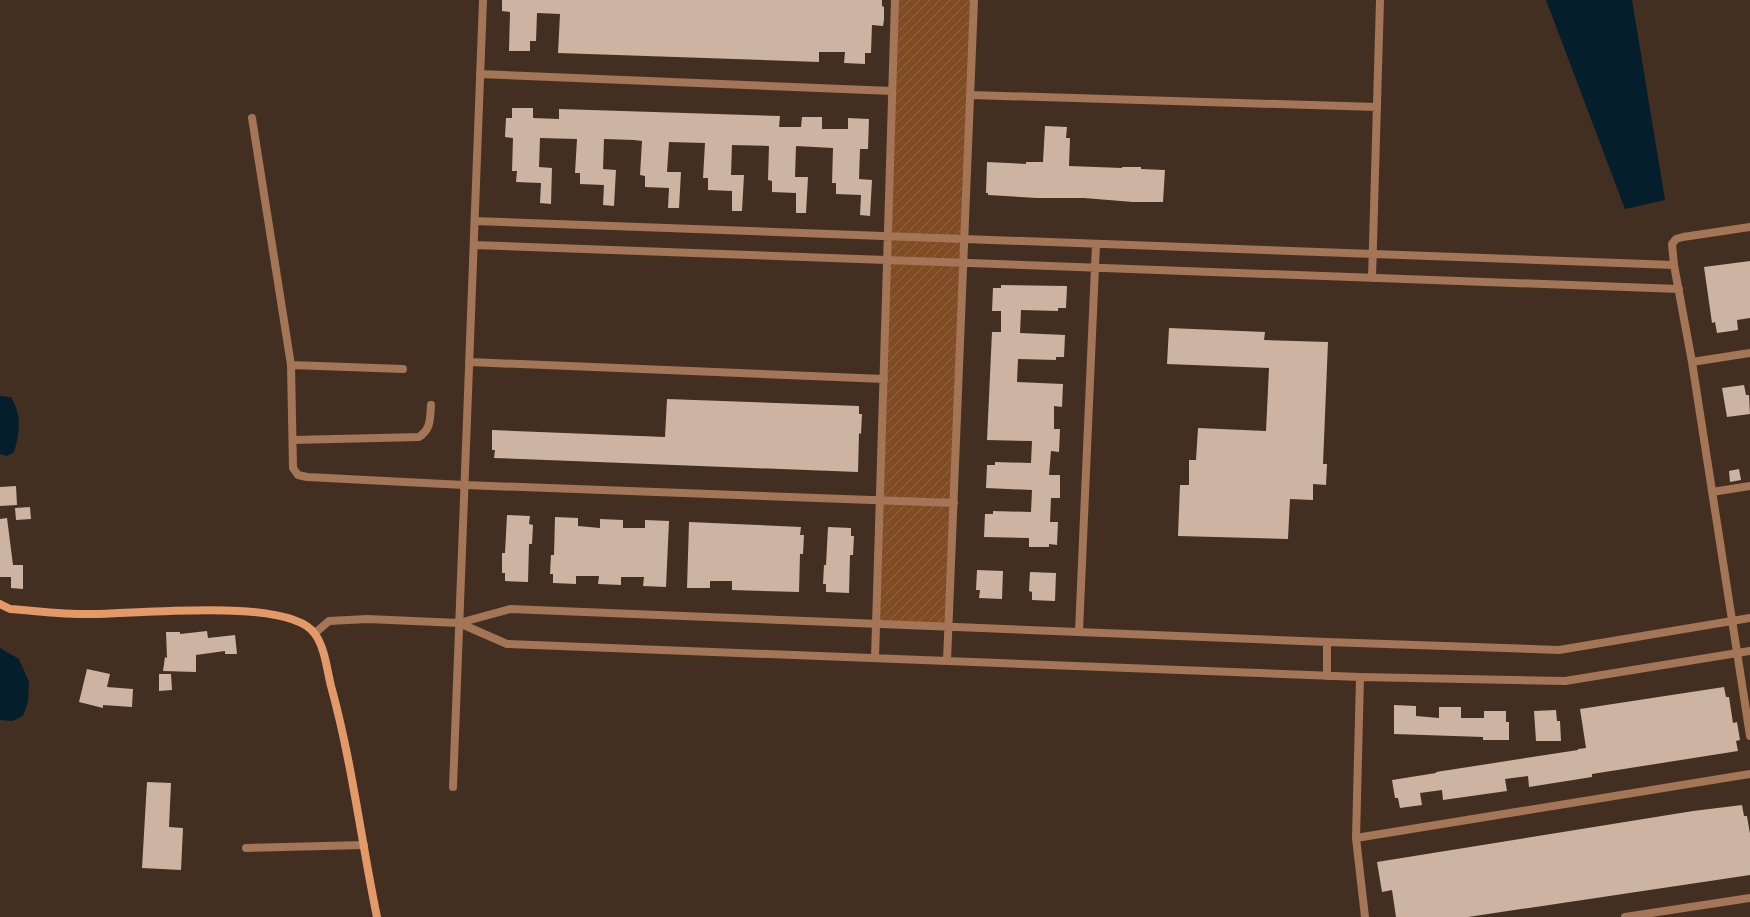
<svg xmlns="http://www.w3.org/2000/svg" width="1750" height="917" font-family="Quicksand,sans-serif">
	<defs>
		<pattern id="garden-furrows" width="10" height="10" patternUnits="userSpaceOnUse"><rect width="10" height="10" fill="#804c26"/><path d="M-1 1l2-2M0 10L10 0M9 11l2-2" fill="none" stroke="#936645"/></pattern>
	</defs>
	<rect width="100%" height="100%" fill="#422f21"/>
	<path fill="url(#garden-furrows)" d="M895 0H974L949 627 877 625Z"/>
	<path fill="#041e2b" d="M1546 0H1632L1665 200 1625 209Z
		M0 396 11 397C22 416 20 432 14 452L7 456 0 454Z
		M0 648 19 659 29 682 28 702 23 716 12 721 0 720Z"/>
	<path fill="#ccb3a2" d="M502 0H882V6L884 7V20L883 26 872 25 871 53H865V64L844 63 845 52H819V62L558 53 560 14 537 13 536 41H530V51H509L510 12 502 11Z
		M512 108H533V118L559 119V109L780 116 779 127H801L802 117H822V129H848V118L869 119 868 149H860L859 179 872 180 870 216 860 215 861 195 836 194V183H832L833 148 796 146 795 177H808L806 213H796V193L772 192V181L768 180 769 146 732 145 731 175H744L742 211H732V191L708 190V178H703L705 143 669 142 667 172H681L679 208H668L669 188 645 187V176L640 175 642 141 634 140 604 139 603 169 616 170 614 206 603 205 604 185 580 184V173H575L577 139 540 138 539 167 552 168 551 204 540 203 541 183 516 182 517 171H512L513 138 505 137 506 118H512Z
		M1045 126 1067 127 1066 138H1070L1069 166 1122 168V167H1141V169L1165 170 1163 202H1133L1084 198H1037L988 195V193H986L987 162 1026 164V162H1043Z
		M1750 261V318L1737 320 1738 330 1717 333 1715 322 1712 323 1704 267Z
		M1001 285 1067 286 1066 308H1058V311L1021 310 1020 333 1065 335 1064 357H1056V360L1018 359 1017 382 1063 384 1062 407 1054 406V429H1060L1059 452 1051 451 1049 475H1060V498H1051L1050 522H1058L1057 545 1049 544V547H1029V538L984 537 985 514H993V511L1031 512 1032 490 986 488 987 465H995V462L1031 463 1032 441 987 440 992 332H1001V311H992L993 288H1001Z
		M1169 328 1265 332 1264 340 1328 342 1323 464H1327L1326 485 1313 484V500L1290 499 1288 539 1178 536 1180 485H1189V460H1196L1198 428 1266 431 1269 368 1167 364Z
		M1744 385 1746 395H1749L1750 414 1727 417 1722 388Z
		M667 399 859 406V414H862L861 434 859 433 858 472 494 458 495 450H492V430L665 437Z
		M1739 469 1741 480 1730 482 1729 471Z
		M16 486 17 505 0 506V487Z
		M30 507 31 519 16 520 15 508Z
		M507 515 530 516 529 524 533 525 532 544H529L528 582 505 581V573H502V553H505Z
		M555 517 578 518V526L600 528V519L623 520V528H645V520L669 521 666 587 643 586 644 577H621V585L598 584 599 576H576V584L553 583V574H550L551 555H554Z
		M7 518 13 565H23V589L11 588V577H0V519Z
		M689 522 801 527 800 535H804L803 554H800L799 592 732 590V581H710V588H687Z
		M828 527 851 528V536H854L853 555H850L849 593 826 592V584H823L824 565H826Z
		M977 570 1003 571 1002 599 979 598 980 590H976Z
		M1030 572 1056 573 1055 601 1032 600V592L1029 591Z
		M207 631 208 638 235 635 237 654H225V651L196 655V672L163 671 165 657 167 658 166 632H180V634Z
		M87 669 110 674 107 687 133 689 132 707 103 705V708L79 702Z
		M159 674H171L172 690 159 691Z
		M1724 687 1726 697H1729L1733 723 1737 722 1740 740 1736 741 1738 751 1592 774V777L1529 787 1528 776 1505 779 1507 791 1443 800 1442 790 1420 793 1422 805 1400 808 1398 798H1395L1392 780 1436 773V772L1578 750V749L1586 748 1580 709Z
		M1394 705 1416 706V716L1439 718V707H1461V718H1484V711H1506V722H1509V740H1483V737L1394 734Z
		M1556 710 1557 721H1560L1561 741H1536L1534 711Z
		M147 782 171 783 169 827 183 828 181 870 142 868Z
		M1742 805 1744 816H1747L1750 834V875L1468 917H1396L1392 890 1382 892 1377 862 1693 811Z"/>
	<g fill="none" stroke-linecap="round" stroke-linejoin="round">
		<path stroke="#a47557" stroke-width="8" d="M252 118 291 365 293 468 298 475 307 477 464 485
			M291 365 403 369
			M293 440 419 437C431 429 430 419 431 405
			M246 848 364 845"/>
		<path stroke="#a47557" stroke-width="8" d="M480 74 892 91
			M970 95 1377 107
			M475 221 1674 265
			M1750 227 1683 237 1676 239 1672 244 1674 265 1692 362 1750 736
			M474 245 1679 289
			M1372 278 1380 0
			M469 362 884 379
			M1692 362 1750 353
			M464 485 954 503
			M1712 492 1750 486
			M459 623 507 644 1360 677 1565 681 1750 651
			M1079 631 1096 244
			M315 633 329 621 367 619 459 623 510 609 1327 642 1559 650 1750 618
			M1327 642V676
			M875 658 895 0
			M947 661 974 0
			M1360 677 1356 838 1365 917
			M453 787 483 0
			M1356 838 1750 774
			M1625 917 1750 898"/>
		<path stroke="#e39968" stroke-width="8" d="M0 604 10 609C38 611 68 615 97 614 139 614 290 597 315 634 325 648 327 670 331 686 352 762 361 840 377 917"/>
	</g>
</svg>
